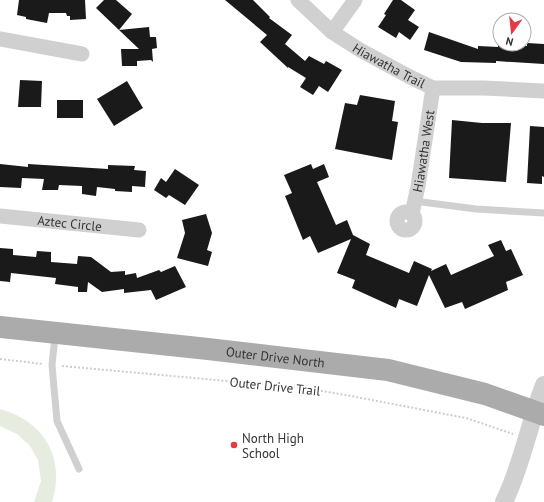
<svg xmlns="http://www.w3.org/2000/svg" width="544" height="502" font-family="'PT Sans',sans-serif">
	<rect width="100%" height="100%" fill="#fff"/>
	<path fill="#e6ecdf" d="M0 409C44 421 66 458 52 502H34L41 481 38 460 30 446 17 434 0 426Z"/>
	<path fill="#1a1a1a" d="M19 0H85L86 19 70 20V16H67L66 13H49L47 23 26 19V17L17 15Z
		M104 0H116L132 14 119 30 96 8Z
		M225 0H253L270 17 269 18 292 35 285 44 305 61 309 56 324 64 326 61 342 70 328 92 319 86 313 95 300 87 306 78 288 67V68L260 42 267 35Z
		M393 0H401L415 10 408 20 419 27 410 40 399 32 396 38 378 27 386 15 384 14Z
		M149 27 150 37H156L157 48 152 49 153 62 151 60 137 61V66H122L121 49H139L119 30Z
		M429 32 478 49V46L498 47V45L527 46V43L544 44V64L496 61V63L461 62 424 50Z
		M20 80 42 81 41 107H18Z
		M127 81 143 108 114 126 97 99Z
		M360 95 395 101 392 121 398 122 392 160 335 149 345 103 357 105Z
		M57 100H83V118H57Z
		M452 120 482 123H511L506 182 449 178Z
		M530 126 544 127V177L542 176V184L527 183Z
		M0 164 28 167V164L108 169V165L135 166 134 170 146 171 145 187 132 186V192L115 191V189L97 187 96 196 82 194V186L59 185 58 190H42L44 179 22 178 21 188 0 187Z
		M311 164 313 169 324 164 329 177 317 182 336 225 347 220 353 235 370 244 366 255 409 273 414 261 432 269 431 271 446 264 451 275 494 256 488 245 501 240 506 251 511 249 523 275 506 282 508 290 465 309 462 302 445 308 429 275 417 306 399 299 396 308 352 288 355 280 337 273 351 239 318 253 310 236 303 240 285 196 292 193 284 175Z
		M175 169 199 185 185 205 169 195 166 198 154 190 161 178 166 182Z
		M206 214 212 233 207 250 212 252 208 266 177 258 185 233 182 220Z
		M0 248 13 249V255L36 257 37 251 51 252V262L77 264 78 256 91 257 111 272 125 271V275L136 273 137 278 159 270 161 272 175 266 186 287 156 300 151 290 124 293V289L102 292 88 282 87 292H78V287L55 284 56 278 11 273 10 282 0 281Z"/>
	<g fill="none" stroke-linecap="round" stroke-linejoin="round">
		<path stroke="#cdcdcd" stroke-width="2" stroke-dasharray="2 2" stroke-linecap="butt" d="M0 359 43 364
			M62 366 304 388 351 396 466 418 513 434"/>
		<path stroke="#d0d0d0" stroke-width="7" d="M414 201 476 209 544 213
			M55 336 52 365 57 421 79 469"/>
		<g stroke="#d0d0d0" stroke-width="15">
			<path id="s1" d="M298 0 332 32 360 50 410 77 433 88H484L544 91"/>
			<path d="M332 32 355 0"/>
			<path d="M0 39 82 54"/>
			<circle cx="406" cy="221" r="9"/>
			<path id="s2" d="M412 214 418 186 433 88"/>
			<path id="s3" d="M0 216 139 230"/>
		</g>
		<path stroke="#d0d0d0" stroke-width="18" d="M504 502C522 465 529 424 544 385"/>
		<path stroke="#ababab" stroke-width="22" id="s4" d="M0 327 208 349 388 370 485 394 544 415"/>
	</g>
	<circle fill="#e63946" stroke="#fff" stroke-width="1.5" cx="234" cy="445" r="4"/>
	<g text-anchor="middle" stroke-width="4" stroke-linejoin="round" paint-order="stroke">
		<g font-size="13" fill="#333" stroke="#fff">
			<text dy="5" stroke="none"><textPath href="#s1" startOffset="113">Hiawatha Trail</textPath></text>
			<text dy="5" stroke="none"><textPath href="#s2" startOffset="64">Hiawatha West</textPath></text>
			<text dy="5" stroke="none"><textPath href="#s3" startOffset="70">Aztec Circle</textPath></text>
			<text dy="5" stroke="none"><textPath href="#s4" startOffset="277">Outer Drive North</textPath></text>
			<text transform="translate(275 386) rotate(6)" y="5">Outer Drive Trail</text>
		</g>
		<g font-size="13" fill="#333" stroke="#fff" text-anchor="start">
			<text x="242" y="443">North High<tspan x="242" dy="15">School</tspan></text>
		</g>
	</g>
	<g transform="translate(512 32) rotate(195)"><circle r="19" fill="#ffffff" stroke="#adadad"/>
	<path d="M0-3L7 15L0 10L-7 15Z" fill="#e63946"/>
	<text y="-6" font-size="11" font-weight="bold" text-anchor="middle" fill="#333333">N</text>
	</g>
</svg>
